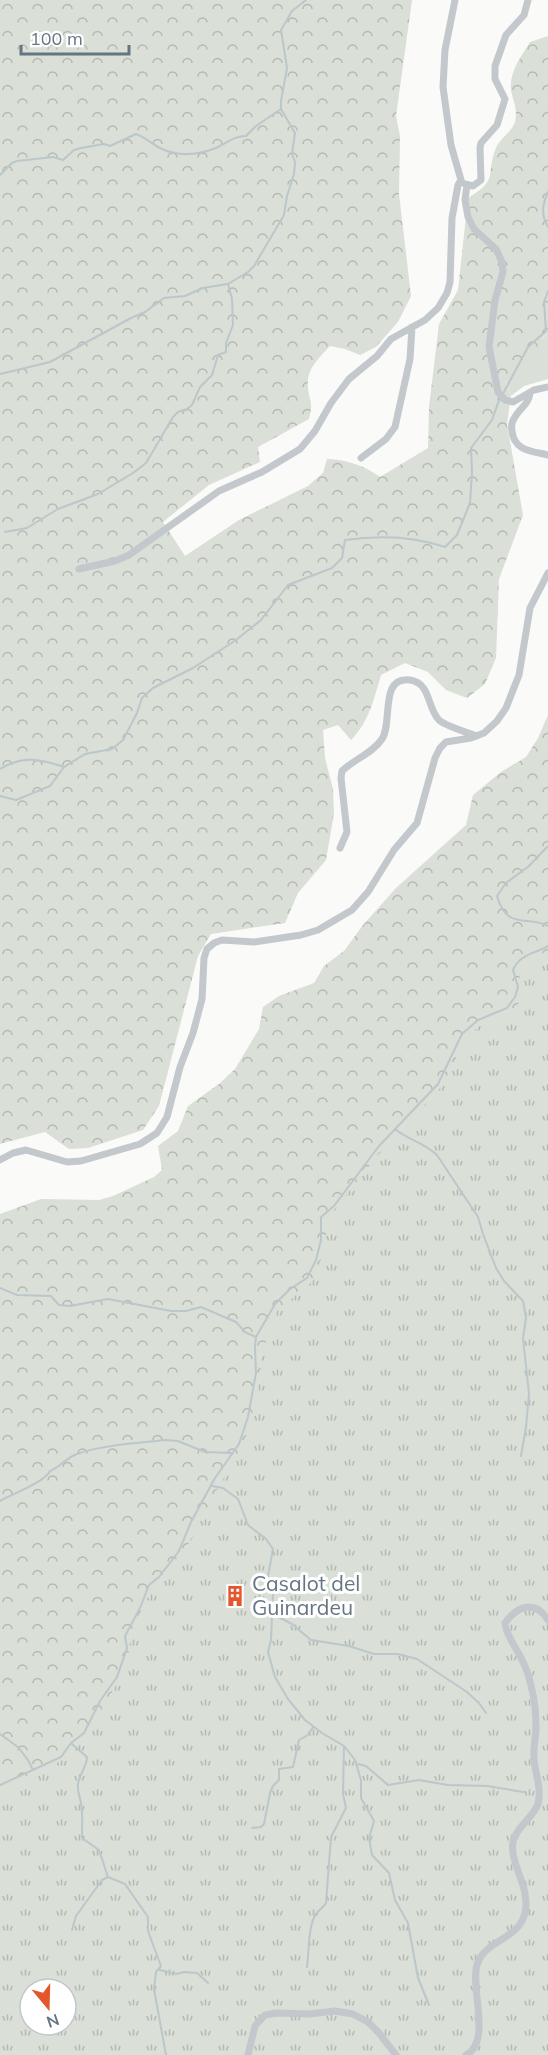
<svg xmlns="http://www.w3.org/2000/svg" width="548" height="2055" font-family="Mulish,sans-serif">
	<defs>
		<pattern id="forest-crowns" width="20" height="18" patternUnits="userSpaceOnUse" patternTransform="scale(1.5)"><rect width="20" height="18" fill="#dadfd7"/><path d="M2 6a3 3 0 1 1 6 0M12 15a3 3 0 1 1 6 0" fill="none" stroke="#b4b9b4"/></pattern>
		<pattern id="park-tufts" width="24" height="20" patternUnits="userSpaceOnUse" patternTransform="scale(1.5)"><rect width="24" height="20" fill="#dadfd7"/><path d="M3 7l-1-3M5 7V3M7 7l1-3M15 17l-1-3M17 17v-4M19 17l1-3" fill="none" stroke="#b4b9b4"/></pattern>
	</defs>
	<rect width="100%" height="100%" fill="#fafaf8"/>
	<path fill="#dadfd7" d="M548 333V379L524 386 511 396 505 380C511 376 521 372 526 366 534 357 540 339 548 333Z"/>
	<path fill="url(#forest-crowns)" fill-rule="evenodd" d="M0 0H412L396 116 400 136 399 194 411 296 398 322 376 347 360 355 345 349 330 346C319 358 306 369 308 387 309 403 314 400 309 419L258 447 260 462 209 485 163 522 185 556 239 520 308 486 323 473 327 459C348 460 363 465 380 477L428 448 429 407 439 324 458 290 468 198C500 179 485 175 496 148 500 138 512 132 515 122 518 109 513 101 511 90 509 72 521 57 530 42L548 36V333C542 337 543 339 540 345 534 357 521 374 511 381H505L511 396 507 424 523 515 499 579 496 658 485 684 467 698 446 690 428 672 405 663 381 675C374 699 369 722 351 740L338 725 323 730 325 758 333 789 334 813 326 860 298 893 285 923 211 934 198 956 159 1106 143 1130 88 1148 69 1149 45 1132 0 1144Z
		M548 715V2055H0V1214L41 1199 99 1200 113 1196 154 1177 162 1170 158 1146 178 1131 188 1106 219 1084 235 1069 259 1029 263 1007 279 996 314 983 324 966 344 951 363 925 396 888 466 825 473 795 501 772 526 757 538 738ZM30 1989H66V2025H30Z"/>
	<path fill="url(#park-tufts)" fill-rule="evenodd" d="M548 951V2055H0V1788L63 1760 81 1744 127 1667 131 1632 152 1589 188 1545 215 1493 242 1448 256 1407 263 1350 277 1311 313 1281 325 1249 327 1219 378 1155 443 1085 466 1037 482 1024 510 1012 522 1000 519 971 524 961ZM30 1989H66V2025H30Z"/>
	<g fill="none" stroke-linecap="round" stroke-linejoin="round">
		<path stroke="#bbc7cb" stroke-width="2" d="M0 175 12 163 17 161 53 157 63 160 74 150 81 148 104 144 110 146 136 134C145 137 152 144 160 148 178 157 198 155 216 148 227 143 234 136 246 136L256 126 281 109
			M548 192C542 205 541 215 548 227
			M0 374 50 362 131 318 145 312 164 298 185 296 203 288 227 284
			M5 532 27 528 58 509 98 494 133 473 146 463 173 417 178 412 187 409 192 405 200 387 212 375 218 355 226 352V343L233 325 232 299 228 284 248 272 254 266 284 215 287 196 294 174 295 162 292 154 295 133 281 109V101L287 68 281 30 292 11 306 0
			M0 769C23 755 40 759 64 767
			M0 796 16 800 50 786 64 767 85 754 112 749 123 740 137 713 142 698 153 688 193 668 236 640 261 620 288 585 332 568 342 558 345 540C379 535 413 536 445 547L457 535 470 503 472 472 471 448 492 420 498 403 528 347 546 331 544 302 548 291
			M548 846 529 866 506 883 497 896C507 931 527 915 548 926
			M395 1129C408 1140 425 1143 437 1155L478 1217 483 1234 496 1268 504 1281 523 1301 526 1318 523 1338 529 1394 526 1427 521 1456
			M0 1288 17 1295 51 1296 59 1305 70 1306 108 1299 171 1311H186L201 1307 236 1322 245 1332 256 1337
			M212 1486 223 1488 238 1499 248 1525 266 1539 273 1549 268 1576 273 1592 271 1640 268 1652 275 1677 288 1699 305 1720 322 1733 344 1746 355 1760 361 1780V1798L374 1821 369 1838 372 1855 389 1873 395 1900 408 1923 418 1978 429 2005
			M0 1501C12 1494 45 1482 50 1471 60 1467 66 1458 77 1454 101 1445 140 1443 166 1440L178 1441 205 1452 232 1453
			M271 1613 292 1624 311 1640 349 1646 374 1654H398L417 1659 467 1692 479 1703 486 1713
			M0 1734 18 1747 28 1760 33 1770
			M72 1744 87 1757C87 1767 79 1774 78 1784 77 1791 80 1797 81 1803 83 1814 82 1827 82 1838L99 1850 108 1877 125 1884 148 1917V1931L161 1966 156 1972 154 1989 166 2055
			M358 1764 366 1766 388 1785 419 1780 448 1785 487 1786 523 1792
			M0 1785 61 1757 71 1743 84 1733 100 1701 117 1677 127 1648 125 1636 140 1608 149 1585 159 1577 179 1551 191 1522 215 1478 239 1444 248 1417 256 1373 255 1347 256 1337 275 1304 290 1289 307 1278 316 1260 321 1240V1217L334 1206 379 1146 438 1084 462 1034 478 1020 507 1008 515 997 518 987 513 970C520 954 534 954 548 946
			M252 1828 261 1827 264 1824 270 1793 273 1786 279 1780V1769L293 1767 299 1740 308 1735 313 1727
			M72 1930 76 1916 102 1880 108 1877
			M307 1967C309 1953 308 1925 316 1914 319 1910 323 1908 326 1903L331 1837 346 1808 343 1794 344 1746
			M160 1970 176 1974 184 1972 197 1973 208 1983"/>
		<path stroke="#c3c8cc" stroke-width="7" d="M455 0 445 50 443 87 451 145 461 180
			M465 184 473 186 481 180 480 148 481 143 497 125 505 99 495 79V66L506 35 524 15 528 0
			M467 185 465 200 468 217 474 229 496 249 502 262 503 272 495 300 489 347 498 392 505 400 513 402 534 390 548 387
			M530 393C529 404 520 408 515 417 512 421 511 426 512 431 514 451 532 451 548 455
			M361 458 386 439 395 427 410 359 412 327
			M79 569 115 561 129 555 219 491 262 472 300 449 315 431 331 403 349 379 377 356 391 339 425 320 438 308 447 293 450 282 452 218 458 185 461 180
			M340 848 347 832 341 778 342 771C354 759 372 754 382 739 393 722 379 676 410 680 431 683 427 708 439 720 444 725 468 733 477 736
			M0 1160 13 1153 26 1150 67 1162 81 1161 140 1144 157 1133 167 1117 180 1067 193 1033 202 999 204 958 207 949 214 943 222 940 254 942 301 935 318 930 352 910 368 892 394 850 417 823 435 758 440 748 446 742 471 738 484 733 497 721 506 708 519 675 530 608 548 573
			M248 2055 255 2026 265 2015 276 2013 309 2014 335 2011 353 2014 368 2022 379 2033 396 2055
			M466 2055C492 2042 470 1988 477 1965 484 1940 519 1940 525 1913 531 1888 509 1863 513 1842 516 1827 533 1818 538 1804 542 1789 535 1773 534 1759 533 1748 536 1737 536 1727 536 1715 535 1702 532 1690 530 1679 526 1667 520 1656 515 1646 506 1635 505 1623 517 1606 535 1599 548 1620"/>
	</g>
	<defs>
		<symbol id="building-bare" viewBox="-9 -9 18 18"><path d="M-4-6H4V6H1V3H-1V6H-4ZM-2.5-4.3h1.7v1.8h-1.7ZM.8-4.3h1.7v1.8H.8ZM-2.5-1h1.7V.8h-1.7ZM.8-1h1.7V.8H.8Z" fill="#e4572e" stroke="#fff" stroke-width="2.5" paint-order="stroke"/></symbol>
	</defs>
	<g fill-rule="evenodd">
		<use href="#building-bare" x="220" y="1581" width="30" height="30"/>
	</g>
	<g text-anchor="middle" stroke-width="6" stroke-linejoin="round" paint-order="stroke">
		<g font-size="21" fill="#657683" stroke="#fff" text-anchor="start">
			<text x="252" y="1591">Casalot del<tspan x="252" dy="24">Guinardeu</tspan></text>
		</g>
	</g>
	<g transform="translate(48 2007) rotate(161)"><circle r="28" fill="#ffffff" stroke="#c1c8cd" stroke-width="1.5"/>
	<path d="M0-4.5L10 22L0 15L-10 22Z" fill="#e4572e"/>
	<text y="-9" font-size="16" font-weight="bold" text-anchor="middle" fill="#657683">N</text>
	</g>
	<path d="M21 45v9h108v-9" fill="none" stroke="#657683" stroke-width="3"/>
	<text x="30" y="45" font-size="18" fill="#657683" stroke="#ffffff" stroke-width="4.5" paint-order="stroke">100 m</text>
</svg>
